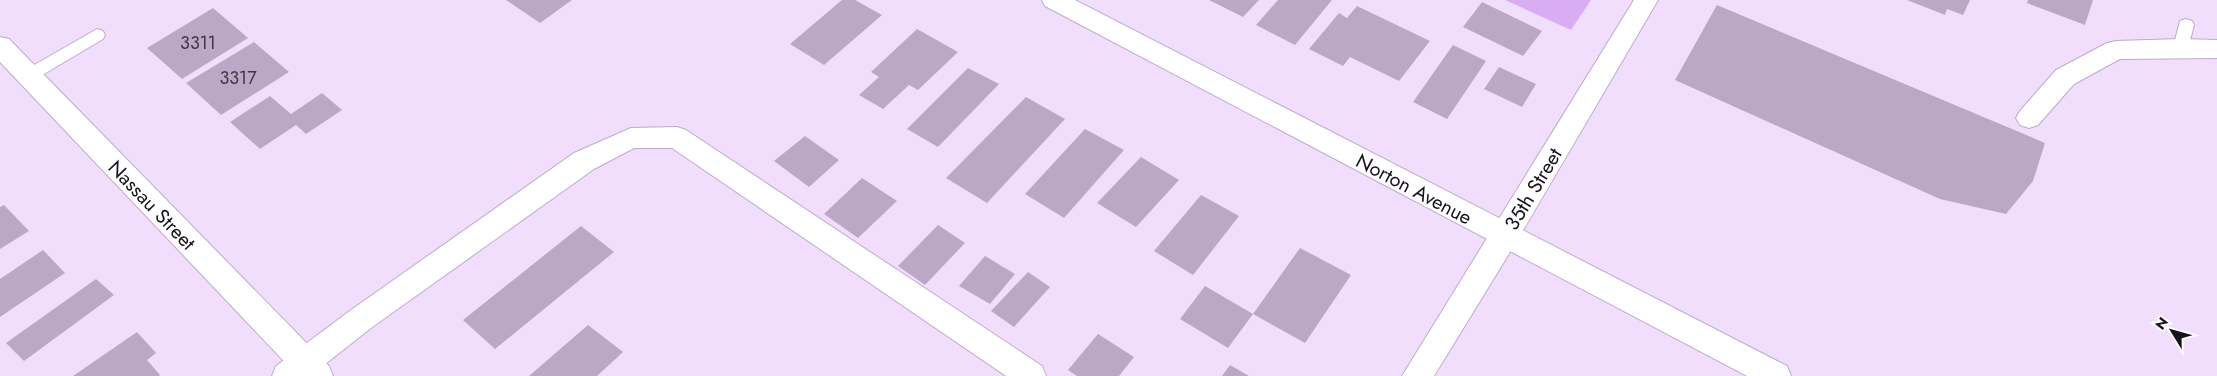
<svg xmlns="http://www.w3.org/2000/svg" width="2217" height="376" font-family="Jost,sans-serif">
	<rect width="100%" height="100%" fill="#f1defd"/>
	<path fill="#d9adf3" d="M1505 0H1591L1571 30Z"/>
	<path fill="#bba8c6" d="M506 0H572L540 23Z
		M842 0H855L882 15 824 65 790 44Z
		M1209 0H1259L1243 17Z
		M1278 0H1332L1295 45 1256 25Z
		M1907 0H1970L1963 15 1947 9 1945 15Z
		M2028 0H2093L2085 25 2027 3Z
		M1482 2 1542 31 1523 56 1463 27Z
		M1717 5 2045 143 2033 181 2006 214 1940 199 1675 80Z
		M1357 6 1430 41 1399 81 1350 57 1343 66 1309 49 1339 13 1347 18Z
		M213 8 248 38 182 79 147 48Z
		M917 29 958 52 918 90 909 85 883 109 859 95 879 77 871 72Z
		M254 42 289 72 221 115 186 83Z
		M1453 45 1486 61 1447 119 1413 102Z
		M1499 67 1536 84 1522 107 1484 89Z
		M968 68 999 84 938 147 907 129Z
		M322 93 342 110 306 134 296 125 260 149 230 122 270 96 291 114Z
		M1026 97 1065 119 987 203 946 178Z
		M1085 129 1124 150 1064 218 1025 194Z
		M805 136 839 160 809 187 774 161Z
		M1141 157 1179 180 1136 227 1097 203Z
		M862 178 897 201 858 238 824 214Z
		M1201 195 1239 216 1193 275 1154 251Z
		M4 205 29 231 0 249V207Z
		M938 225 965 243 925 285 898 266Z
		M581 226 614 252 495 349 463 320Z
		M1300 248 1351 275 1305 343 1253 314 1228 348 1180 319 1205 286 1253 314Z
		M43 250 65 273 0 317V279Z
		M985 256 1015 274 990 304 959 286Z
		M1028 272 1050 287 1014 327 991 311Z
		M96 279 114 295 24 361 6 343Z
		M588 325 623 352 597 376H529Z
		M137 332 156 353 147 360 160 375 159 376H73Z
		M1098 334 1134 357 1119 376H1077L1068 370Z
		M1230 365 1249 376H1222Z"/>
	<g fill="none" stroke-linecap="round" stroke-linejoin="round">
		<defs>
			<path id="lane" d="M2186 19 2192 21 2194 25 2187 52 2181 54 2175 52 2173 48 2180 21Z
				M97 29 103 31 105 35 103 39 34 80 28 82 22 80 20 76 22 72Z"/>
			<path id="street" d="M1042 0H1075L1787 366 1791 376H1747L1045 6Z
				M2181 39 2217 40V58L2120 59 2074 84 2038 125 2029 128 2020 125 2016 118 2020 111 2056 70 2107 43 2116 41Z
				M677 127 686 130 1042 366 1046 376H1006L672 148H634L594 169 371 328 310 376H272L276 366 351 310 574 153 631 128Z"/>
			<path id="secondary" d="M1634 0H1658L1515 244 1434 376H1402Z
				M0 37 9 39 329 366 333 376H298L0 62Z"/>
		</defs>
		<use href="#lane" stroke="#beabc9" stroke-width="2"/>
		<use href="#street" stroke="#beabc9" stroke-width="2"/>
		<use href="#secondary" stroke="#beabc9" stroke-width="2"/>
		<use href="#lane" fill="#fff" fill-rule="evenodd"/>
		<use href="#street" fill="#fff" fill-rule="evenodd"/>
		<use href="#secondary" fill="#fff" fill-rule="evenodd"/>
	</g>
	<g text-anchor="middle" stroke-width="5" stroke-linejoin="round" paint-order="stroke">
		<g font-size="18" fill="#413746">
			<text x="198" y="49">3311</text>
			<text x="238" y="84">3317</text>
		</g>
		<g font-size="20" fill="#18111c" stroke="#fff">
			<text transform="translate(1414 189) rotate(28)" y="7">Norton Avenue</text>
			<text transform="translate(1533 189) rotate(-59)" y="7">35th Street</text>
			<text transform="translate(152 205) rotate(46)" y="7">Nassau Street</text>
		</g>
	</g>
	<g transform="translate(2172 331) rotate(307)" stroke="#ffffff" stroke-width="4" paint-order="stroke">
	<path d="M0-4L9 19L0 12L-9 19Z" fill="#18111c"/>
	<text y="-8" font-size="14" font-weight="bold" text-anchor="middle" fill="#18111c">N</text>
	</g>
</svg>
